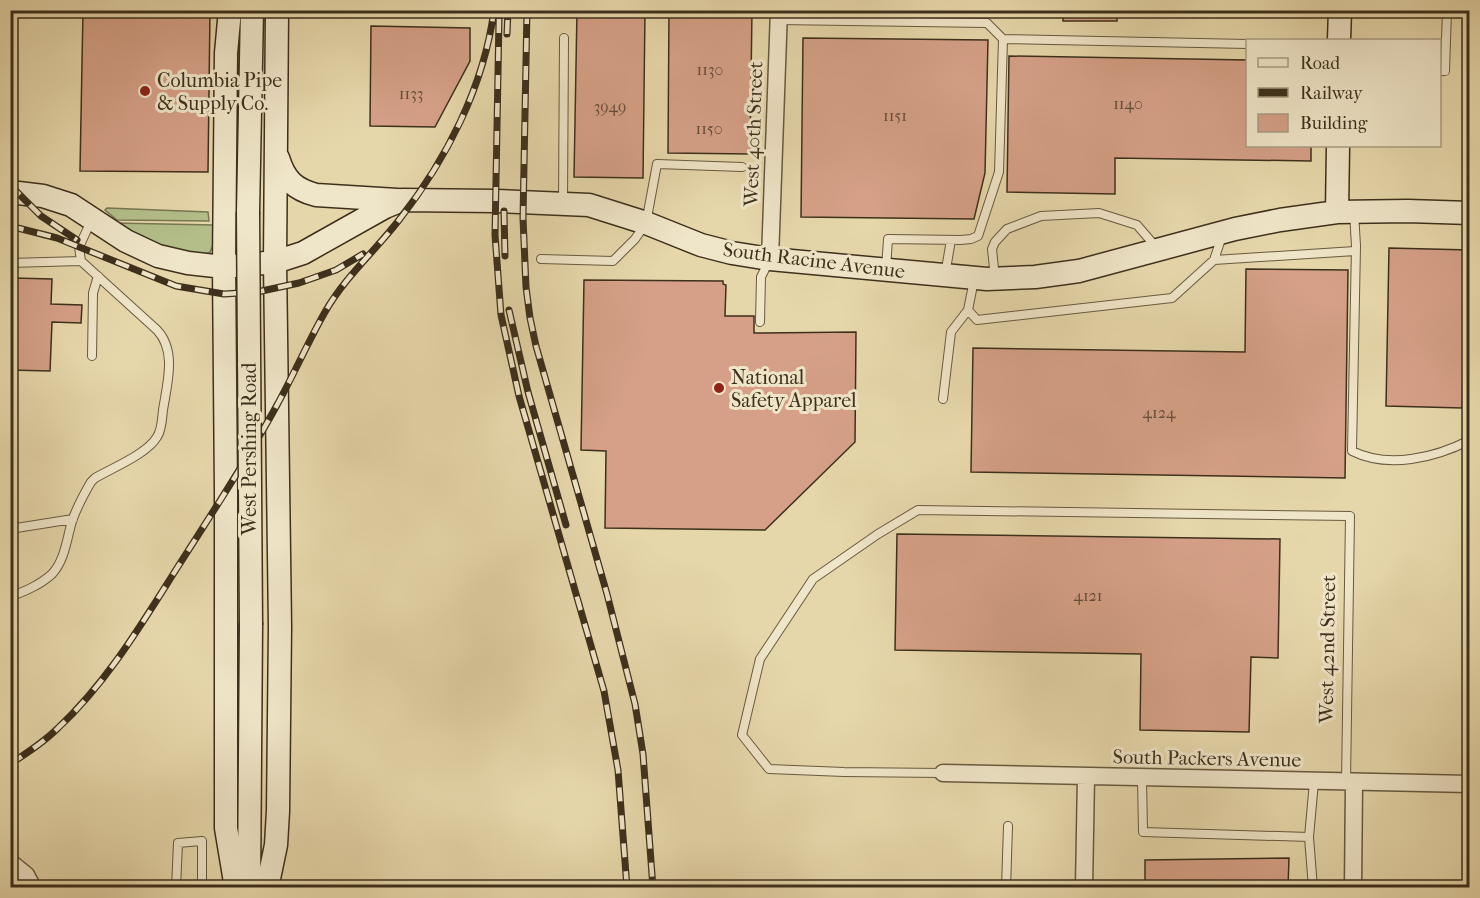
<svg xmlns="http://www.w3.org/2000/svg" width="1480" height="898" font-family="'IM FELL French Canon',serif">
	<rect width="100%" height="100%" fill="#e6d7aa"/>
	<filter id="stains"><feTurbulence type="fractalNoise" baseFrequency=".00333" numOctaves="4"/><feColorMatrix values="0 0 0 0 .2 0 0 0 0 .09 0 0 0 0 .02 0 0 0 .5 -.17"/></filter>
	<radialGradient id="worn" r=".72"><stop offset=".6" stop-color="#630" stop-opacity="0"/><stop offset="1" stop-color="#630" stop-opacity=".3"/></radialGradient>
	<path fill="#b3bf8a" stroke="#787854" stroke-width="1.5" d="M107 208 208 212 209 221 117 220 105 210Z
		M113 223 214 225 213 245 210 252 203 257 172 255Z"/>
	<path fill="#d5a087" stroke="#3d301d" stroke-width="1.5" d="M83 10H210L208 172 80 171Z
		M577 10H645L643 178 574 177Z
		M669 10H752L750 154 668 153Z
		M1063 10H1117V21H1063Z
		M371 26 470 28V61L435 127 370 126Z
		M803 38 988 40 985 173 974 219 801 217Z
		M1009 56 1248 60V146H1311V161L1115 158V194L1007 192Z
		M1389 248 1470 250V377H1463L1462 408 1386 406Z
		M1246 269 1348 270 1345 478 971 472 973 348 1245 352Z
		M14 278 52 279 51 304 82 305 81 323 52 322 50 371 10 370Z
		M584 280 723 281V284L726 285 725 316H754V333L856 332 855 442 765 530 605 528 606 451 581 450Z
		M897 534 1280 539 1278 658 1251 657 1249 732 1140 730 1141 654 895 650Z
		M1289 858 1288 888H1145V860Z"/>
	<g fill="none" stroke-linecap="round" stroke-linejoin="round">
		<defs>
			<path id="lane" d="M778 20 987 23 1003 39 999 172 978 236 971 239 961 240 888 239 886 269
				M1003 39 1248 44
				M1440 71H1445L1447 10
				M563 202 564 38
				M1354 212 1356 246 1352 451C1388 469 1435 458 1470 440
				M541 259 613 261 635 239 646 223 657 164 742 167
				M1214 260 1355 251
				M10 263 81 261
				M945 275 951 240
				M995 278 992 249 995 242 1007 229 1041 216 1099 213 1137 225 1156 247
				M974 280 968 310 977 320 1172 298 1214 260 1222 236
				M760 322 761 277 769 261
				M92 356 93 293 98 276
				M943 399 951 332 968 310
				M10 529 73 519
				M10 597C25 591 40 585 52 574 65 560 67 538 72 521 77 507 84 494 91 482L95 478C112 468 147 454 157 437 162 430 162 418 163 410 167 384 177 351 157 330L81 261 79 247 92 219
				M943 773 844 772 769 769 742 735 760 659 813 579 878 534 918 510 1350 516 1346 782
				M1142 778 1143 832 1309 837
				M176 888 178 843 202 841V888
				M1006 888 1008 826
				M1313 888 1309 837 1314 782"/>
			<path id="street" d="M770 259 779 10
				M943 773 1470 784
				M10 862 26 875 33 888
				M1084 888 1086 776
				M1353 888 1354 783"/>
			<path id="secondary" d="M230 10 226 53 224 267 226 493V828L236 888
				M1339 40 1340 10
				M278 158C285 180 294 189 316 195L397 200
				M10 192 43 196 71 205 126 241 158 256 188 263 224 267 275 262 303 253 385 207 402 200 496 201 589 205 646 223 701 245 732 253 770 259 987 279 1035 277 1079 271 1235 229 1280 220 1337 212 1408 211 1470 213
				M248 212 252 10
				M1337 212 1338 146
				M249 888 251 625
				M267 888 276 845 278 811 280 627 275 262 277 10"/>
		</defs>
		<use href="#lane" stroke="#675a40" stroke-width="10"/>
		<use href="#street" stroke="#675a40" stroke-width="19"/>
		<use href="#secondary" stroke="#3d301d" stroke-width="25"/>
		<use href="#lane" stroke="#efe5c8" stroke-width="8"/>
		<use href="#street" stroke="#efe5c8" stroke-width="16"/>
		<use href="#secondary" stroke="#efe5c8" stroke-width="22"/>
		<defs>
			<path id="rail" d="M527 10 523 218 526 287 530 318 536 346 607 594 635 704 643 754 653 888
				M499 19 495 235 501 315 519 396 604 691 618 770 627 888
				M507 34 508 10
				M10 185 41 216 77 240
				M504 211 505 256
				M10 226 57 238 176 286 224 294 257 292 299 283 336 270 363 254
				M509 310 528 392 566 525
				M10 764C27 753 44 742 58 728 105 684 138 630 172 576 208 519 245 464 277 405 294 374 308 342 325 312 345 277 375 251 399 220 446 160 484 87 494 10"/>
		</defs>
		<use href="#rail" stroke="#3d301d" stroke-width="7"/>
		<use href="#rail" stroke="#efe5c8" stroke-width="4.5" stroke-dasharray="14" stroke-linecap="butt"/>
		<defs>
			<path id="secondary-bridge" d="M248 212 251 625"/>
		</defs>
		<use href="#secondary-bridge" stroke="#3d301d" stroke-width="25" stroke-linecap="butt"/>
		<use href="#secondary-bridge" stroke="#efe5c8" stroke-width="22"/>
	</g>
	<g fill="#8f2418" stroke="#efe5c8" stroke-width="2">
		<circle cx="145" cy="91" r="6"/>
		<circle cx="719" cy="388" r="6"/>
	</g>
	<g text-anchor="middle" stroke-width="6" stroke-linejoin="round" paint-order="stroke">
		<g font-size="16" fill="#634c38">
			<text x="710" y="75">1130</text>
			<text x="411" y="99">1133</text>
			<text x="1128" y="109">1140</text>
			<text x="610" y="112">3949</text>
			<text x="895" y="121">1151</text>
			<text x="709" y="134">1150</text>
			<text x="1159" y="418">4124</text>
			<text x="1088" y="601">4121</text>
		</g>
		<g font-size="20" fill="#3d301d" stroke="#efe5c8" text-anchor="start">
			<text x="157" y="87">Columbia Pipe<tspan x="157" dy="23">&amp; Supply Co.</tspan></text>
			<text x="731" y="384">National<tspan x="731" dy="23">Safety Apparel</tspan></text>
		</g>
		<g font-size="20" fill="#3d301d" stroke="#efe5c8">
			<text transform="translate(753 134) rotate(-88)" y="7">West 40th Street</text>
			<text transform="translate(814 260) rotate(7)" y="7">South Racine Avenue</text>
			<text transform="translate(249 449) rotate(-90)" y="7">West Pershing Road</text>
			<text transform="translate(1327 649) rotate(-89)" y="7">West 42nd Street</text>
			<text transform="translate(1207 758) rotate(1)" y="7">South Packers Avenue</text>
		</g>
	</g>
	<rect width="1480" height="898" fill="none" stroke="#e6d7aa" stroke-width="36"/>
	<rect x="12" y="12" width="1456" height="874" fill="none" stroke="#3d301d" stroke-width="3"/>
	<rect x="18" y="18" width="1444" height="862" fill="none" stroke="#3d301d" stroke-width="1.5"/>
	<rect x="1246" y="39" width="195" height="108" fill="#efe5c8" stroke="#a89d84" stroke-width="1.5"/>
	<rect x="1258" y="58" width="30" height="9" fill="#efe5c8" stroke="#a89d84" stroke-width="1.5"/>
	<text x="1300" y="69" font-size="18" fill="#3d301d">Road</text>
	<rect x="1258" y="88" width="30" height="9" fill="#3d301d" stroke="#a89d84" stroke-width="1.5"/>
	<text x="1300" y="99" font-size="18" fill="#3d301d">Railway</text>
	<rect x="1258" y="114" width="30" height="18" fill="#d5a087" stroke="#a89d84" stroke-width="1.5"/>
	<text x="1300" y="129" font-size="18" fill="#3d301d">Building</text>
	<rect width="100%" height="100%" filter="url(#stains)"/>
	<rect width="100%" height="100%" fill="url(#worn)"/>
</svg>
